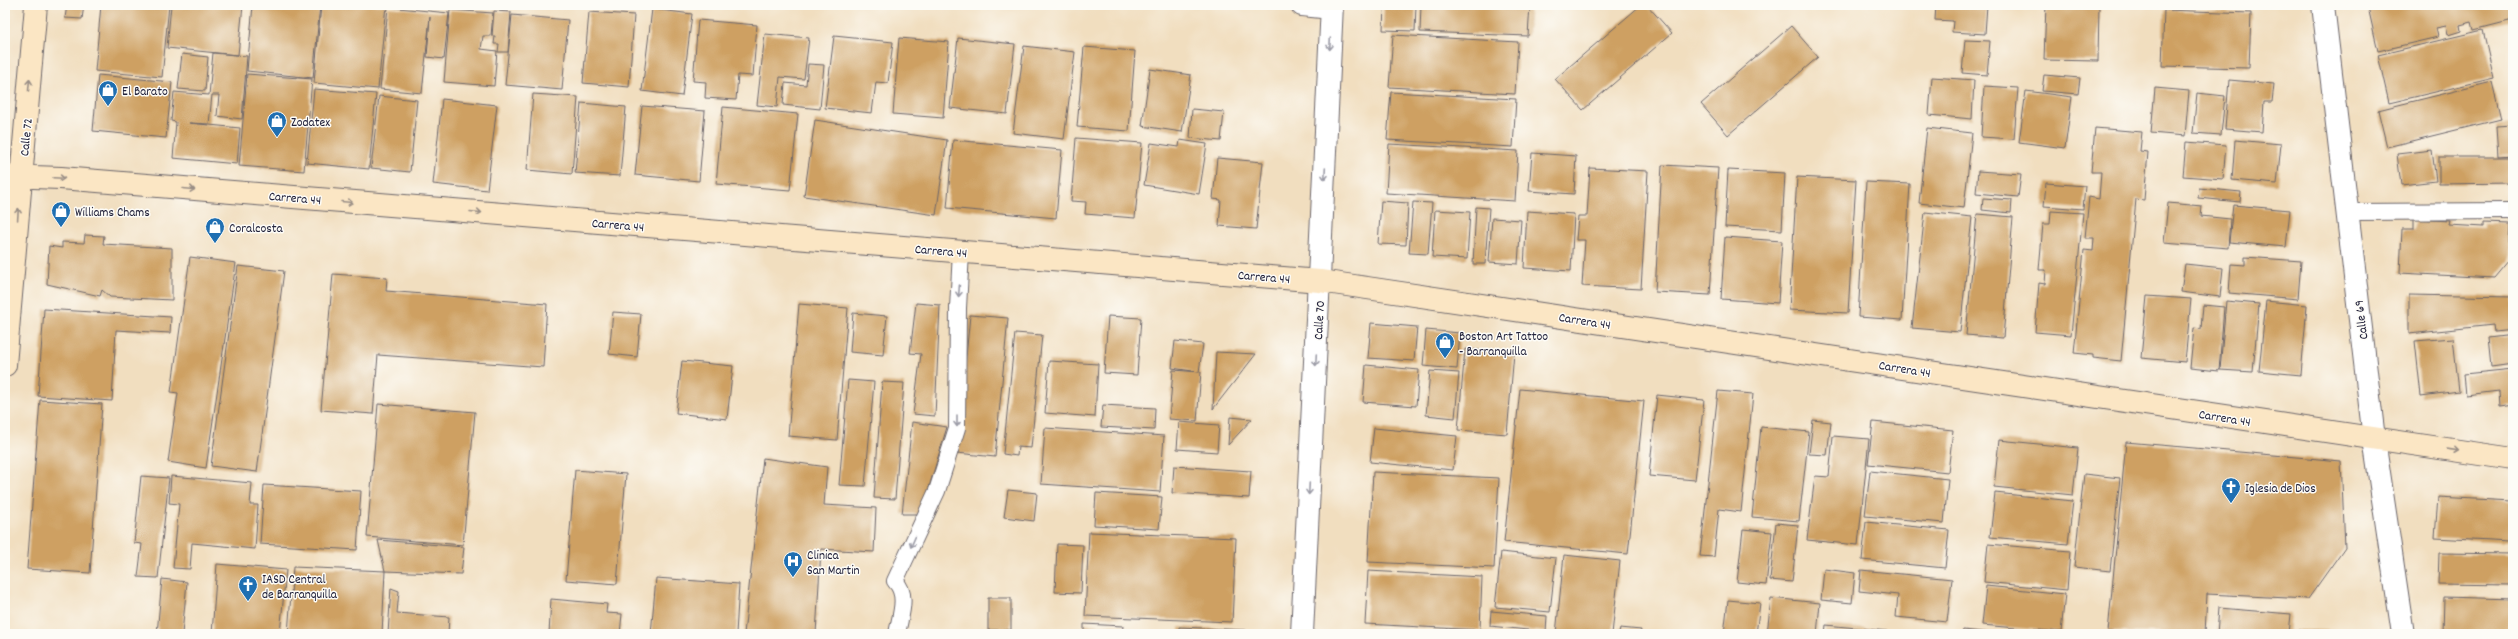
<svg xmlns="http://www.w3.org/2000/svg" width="2518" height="639" font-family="Dekko,sans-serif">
	<rect width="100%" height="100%" fill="#fdfcf7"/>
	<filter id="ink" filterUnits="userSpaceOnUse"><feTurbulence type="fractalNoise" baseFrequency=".025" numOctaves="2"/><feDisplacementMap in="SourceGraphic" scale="8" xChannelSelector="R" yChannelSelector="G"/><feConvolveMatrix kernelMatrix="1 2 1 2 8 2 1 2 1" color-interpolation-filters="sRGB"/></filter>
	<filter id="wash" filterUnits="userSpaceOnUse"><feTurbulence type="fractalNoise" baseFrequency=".012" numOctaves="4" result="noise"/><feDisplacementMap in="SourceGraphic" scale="16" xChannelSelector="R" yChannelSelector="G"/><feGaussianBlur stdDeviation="0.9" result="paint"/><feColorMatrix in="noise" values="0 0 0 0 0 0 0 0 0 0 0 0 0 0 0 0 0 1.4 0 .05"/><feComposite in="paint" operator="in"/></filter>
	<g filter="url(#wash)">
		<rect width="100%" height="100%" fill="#f1debf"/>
		<g id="blocks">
			<path fill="#cea062" d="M67 5H84L82 19 65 18Z
				M101 5H169L162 77 95 71Z
				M171 5H243L238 55 167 48Z
				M253 5H320L313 78 247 71Z
				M321 5H386L378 89 314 83Z
				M1384 5H1416L1415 31 1383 30Z
				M1421 5H1530L1528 36 1420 32Z
				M1641 5H1647L1672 33 1583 110 1555 79Z
				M1936 5H1987L1985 34 1952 32 1953 21 1935 20Z
				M2046 5H2099L2098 61 2044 60Z
				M2377 5H2513V20L2474 30 2472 22 2460 25 2461 31 2448 35 2446 26 2436 28 2438 37 2378 51 2368 7Z
				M388 7 449 13 444 59 427 57 430 17 422 93 380 89Z
				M652 9 692 14 682 96 642 91Z
				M450 10 493 13 491 36H483L481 49 497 51 494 86 444 82Z
				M2164 10 2251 13 2249 68 2162 66Z
				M494 11 511 12 508 52H498L499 44H494L495 36H492Z
				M589 12 634 15 629 87 583 83Z
				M512 15 568 20 562 90 505 85Z
				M698 20 757 25 753 76 738 75 736 100 705 98 706 82 693 81Z
				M1791 26 1818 57 1728 135 1701 104Z
				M2483 30 2494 78 2389 103 2378 55Z
				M765 34 809 38 804 79 780 77 777 107 757 105Z
				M1393 35 1518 42 1515 94 1389 87Z
				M834 36 893 42 888 83 876 82 872 113 825 108Z
				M899 38 949 42 943 118 893 114Z
				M958 38 1015 44 1007 114 950 108Z
				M1965 40 1990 41 1987 75 1962 73Z
				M1024 46 1075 52 1064 139 1013 133Z
				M1084 47 1135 51 1129 131 1077 127Z
				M213 53 247 56 242 119 217 116 219 95H212L209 124 189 123 240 128 237 164 173 158 176 122 171 121 174 92 209 95Z
				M182 54 208 57 205 91 178 89Z
				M808 64 824 65 820 109 783 105 785 83 806 85Z
				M1150 69 1191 75 1182 132 1142 126Z
				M247 74 312 79 304 171 239 166Z
				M98 75 172 82 166 138 93 131Z
				M2044 75 2080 78 2078 94 2042 91Z
				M1932 77 1974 80 1972 119 1929 115Z
				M2229 80 2274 84 2272 102H2264L2262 132 2225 129Z
				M2492 82 2501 119 2387 147 2378 110Z
				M1984 86 2018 88 2014 139 1981 137Z
				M2155 88 2189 91 2185 136 2151 133Z
				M314 89 376 94 369 169 307 163Z
				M2026 91 2072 97 2065 148 2019 142Z
				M1391 92 1516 99 1513 147 1387 140Z
				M2197 93 2225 96 2221 135 2193 133Z
				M533 94 578 97 572 174 527 170Z
				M379 96 417 100 410 172 371 168Z
				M442 99 497 105 487 190 433 184Z
				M581 103 626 107 620 176 575 173Z
				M642 106 705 111 699 181 635 175Z
				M723 107 798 114 790 190 716 184Z
				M1192 109 1224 112 1221 141 1190 138Z
				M815 120 947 140 936 215 804 196Z
				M2513 125V155L2498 156 2496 126Z
				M1927 128 1972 133 1964 208 1919 203Z
				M2095 128 2142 132 2140 151 2148 152 2144 200 2136 199 2121 361 2093 358V355L2074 353 2084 250 2093 251 2094 238H2085L2089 197 2099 199 2101 172H2091Z
				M1076 138 1142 143 1135 218 1085 214 1086 202 1071 201Z
				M953 140 1062 150 1056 218 947 208Z
				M1180 140 1207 144 1199 194 1144 185 1151 143 1179 147Z
				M2235 140 2281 144 2277 184 2232 180Z
				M2186 142 2226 145 2223 179 2183 176Z
				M1389 144 1518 151 1515 201 1386 193Z
				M2432 150 2436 181 2401 185 2397 154Z
				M1532 153 1576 156 1574 194 1529 191Z
				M2439 157H2513V183L2439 184Z
				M1217 158 1263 162 1256 229 1219 226 1221 200 1213 199Z
				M1662 165 1718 168 1710 295 1655 292Z
				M1590 168 1648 171 1641 289 1582 286 1585 240H1576L1578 216H1587Z
				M1728 170 1785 173 1782 230 1725 227Z
				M1978 171 2021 174 2018 197 1976 193Z
				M1797 177 1856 180 1848 313 1789 310Z
				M1866 182 1910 184 1902 320 1858 317Z
				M2046 183 2085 186 2083 209 2044 206Z
				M2199 188 2241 192 2240 202 2198 198Z
				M1983 198 2012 200 2011 213 1982 210Z
				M1381 201 1408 203 1406 245 1378 244Z
				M1413 202 1432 203 1428 254 1409 253Z
				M2168 203 2202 206 2201 216 2230 219 2228 248 2164 243Z
				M2233 205 2290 210 2286 247 2229 242Z
				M1476 207 1489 208 1485 264H1473Z
				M1435 210 1470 212 1467 259 1432 257Z
				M1527 211 1574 214 1571 271 1524 268Z
				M2051 211 2083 213 2071 335 2035 332 2039 283 2045 284 2046 270H2039L2043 224H2050Z
				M1925 212 1972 217 1960 332 1912 328Z
				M1977 214 2013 217 2003 338 1966 335Z
				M1492 218 1521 220 1518 264 1489 262Z
				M2414 219 2450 221 2449 225 2483 227V223L2511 224 2509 260 2494 278 2400 273 2402 229H2414Z
				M85 235 104 236 103 244 172 248V300L110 297 102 290 100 296 47 284 49 246 62 248V242L84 243Z
				M1725 237 1782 241 1778 303 1721 299Z
				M190 257 236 263 206 468 168 462 178 393 171 392Z
				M2245 257 2301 261 2298 299 2229 293 2231 264 2245 265Z
				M2185 264 2223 268 2220 297 2181 292Z
				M238 266 284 271 257 472 211 466Z
				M333 274 387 278 386 291 547 304 543 367 378 355 373 414 321 410Z
				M2409 295 2513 297V330L2494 332 2493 325 2409 334Z
				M2147 296 2191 299 2185 362 2141 358Z
				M2226 301 2259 304 2253 372 2220 370Z
				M2266 301 2307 305 2301 375 2259 371Z
				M916 303 940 305 935 416 913 414 921 354 910 353Z
				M799 304 848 308 837 440 788 436Z
				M2203 305 2224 307 2219 371 2190 368 2194 328 2201 329Z
				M44 309 171 317 170 333 116 330 112 401 38 396Z
				M613 312 641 314 637 357 609 354Z
				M853 313 887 316 883 355 850 352Z
				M970 315 1008 318 995 457 957 453Z
				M1108 316 1141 318 1137 375 1104 373Z
				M1371 323 1417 327 1414 361 1368 358Z
				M1426 330 1460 333 1457 369 1423 366Z
				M1015 333 1042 335 1031 448 1018 447 1017 456 1003 454Z
				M2513 335V364L2491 367 2488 338Z
				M2453 338 2459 391 2421 396 2415 341Z
				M1175 341 1203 344 1199 372 1172 368Z
				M1465 349 1514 353 1507 434 1458 430Z
				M1216 352 1256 354 1213 409Z
				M682 361 733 366 727 419 676 413Z
				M1049 361 1098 364 1095 417 1045 413Z
				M1366 365 1419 370 1416 406 1363 402Z
				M2513 369V404L2500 406 2499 391 2466 395 2464 374Z
				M1173 370 1201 372 1197 421 1169 419Z
				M1430 371 1459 373 1455 418 1426 415Z
				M848 380 874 382 865 486 839 485Z
				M882 382 904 383 895 499 874 498Z
				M1520 389 1644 401 1628 554 1504 542Z
				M1718 391 1753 394 1741 512 1719 509 1714 557 1700 556Z
				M1657 395 1704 400 1695 480 1649 476Z
				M40 400 102 404 90 573 27 569Z
				M378 404 475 412 463 545 367 537Z
				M1103 405 1155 408 1154 430 1101 427Z
				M1230 417 1252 419 1228 445Z
				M1813 420 1831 422 1827 455 1809 454Z
				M912 422 947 427 921 514H902Z
				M1179 422 1219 425 1217 452 1177 449Z
				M1873 422 1953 430 1948 472 1868 464Z
				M1761 427 1809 432 1799 521 1752 517Z
				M1045 428 1164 436 1160 492 1041 484Z
				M1374 428 1457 436 1453 470 1370 462Z
				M1833 436 1869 439 1858 545 1807 540 1815 476 1829 477Z
				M1999 440 2078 448 2073 495 1994 487Z
				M2126 442 2341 461 2345 547 2308 599 2207 594 2205 634 2108 632Z
				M763 458 827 467 824 505 876 508 874 552 821 549 816 634H744Z
				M1174 466 1251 471 1249 498 1172 493Z
				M575 470 626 474 617 584 566 580Z
				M1870 471 1948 479 1944 523 1865 516Z
				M1373 472 1499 478 1494 568 1368 562Z
				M2084 474 2120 478 2110 571 2074 567Z
				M141 476 169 478 158 578 138 577 142 544 134 543Z
				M171 476 252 483 250 505H258L255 549 192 543 190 569 173 568 179 504 169 503Z
				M264 485 361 491 357 550 260 544Z
				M1008 490 1037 493 1034 521 1004 517Z
				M1096 493 1162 497 1159 529 1094 525Z
				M1995 493 2073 501 2068 544 1990 537Z
				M2438 497 2512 501 2509 542 2435 538Z
				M1866 522 1949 530 1945 568 1862 560Z
				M1776 523 1798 525 1792 582 1770 580Z
				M1743 529 1772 532 1766 585 1737 582Z
				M1089 532 1236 538 1232 622 1085 616Z
				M378 540 464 547 461 574 385 571 382 634H288L293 567 385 571Z
				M1057 544 1083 545 1081 593 1055 592Z
				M1988 544 2070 551 2067 590 1984 582Z
				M1501 552 1556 558 1550 612 1495 607Z
				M2439 553 2513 554 2512 585 2438 584Z
				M1564 555 1620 561 1612 634H1556Z
				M217 564 286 570 280 634H212Z
				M1824 569 1855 573 1852 603 1821 600Z
				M1861 570 1952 579 1947 622 1896 617 1898 595 1859 591Z
				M1368 571 1482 577 1480 630 1365 624Z
				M656 578 739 584 736 634H651Z
				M162 579 187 582 182 634H157Z
				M1986 586 2065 594 2061 632 1982 625Z
				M391 588 399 591 397 613 449 617 448 634H388Z
				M2444 597 2513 599V634H2443Z
				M988 598H1011V630H988Z
				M1771 598 1820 603 1817 634H1767Z
				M551 599 607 604 606 613 622 614 620 634H549Z
				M1728 600 1760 603 1756 634H1724Z
				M2219 608 2291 614 2289 634H2217Z
				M1491 611 1547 616 1546 632 1490 626Z
				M1084 624 1123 626 1122 634H1084Z
				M1826 625 1887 631V634H1825Z
				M1179 627 1246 630 1245 634H1179Z
				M1620 628 1641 630 1640 634H1619Z
				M1963 630 1992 633V634H1962Z
				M2299 630 2345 631V634H2299Z"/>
		</g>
	</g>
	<g filter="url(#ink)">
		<use href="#blocks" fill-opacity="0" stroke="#6a6469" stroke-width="1"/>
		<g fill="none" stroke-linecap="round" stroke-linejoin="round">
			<defs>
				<path id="lane" d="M2348 212 2513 211
					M897 634C900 616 909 595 895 581L937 491 957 428 958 308 961 252"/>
				<path id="street" d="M1302 5 1332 8
					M2323 5 2374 439 2403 634
					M1302 634 1332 5"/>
				<path id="secondary" d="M5 176 61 178 1320 281 2513 459
					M5 365 36 5"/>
			</defs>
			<use href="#lane" stroke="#6a6469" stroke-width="18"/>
			<use href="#street" stroke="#6a6469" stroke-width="24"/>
			<use href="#secondary" stroke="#6a6469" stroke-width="24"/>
			<use href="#lane" stroke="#fff" stroke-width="16"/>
			<use href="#street" stroke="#fff" stroke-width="22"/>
			<use href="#secondary" stroke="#fbe6c4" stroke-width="22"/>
		</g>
		<defs><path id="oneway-shaft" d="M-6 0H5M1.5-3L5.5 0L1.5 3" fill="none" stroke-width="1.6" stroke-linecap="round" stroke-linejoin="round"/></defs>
		<g stroke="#9c9ca7">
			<use href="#oneway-shaft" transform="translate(1330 44) rotate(93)"/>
			<use href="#oneway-shaft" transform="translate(1325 174) rotate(93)"/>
			<use href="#oneway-shaft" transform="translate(959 291) rotate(94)"/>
			<use href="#oneway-shaft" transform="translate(1316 360) rotate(93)"/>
			<use href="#oneway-shaft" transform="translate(957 421) rotate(90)"/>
			<use href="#oneway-shaft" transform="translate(1309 489) rotate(93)"/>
			<use href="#oneway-shaft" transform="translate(913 542) rotate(114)"/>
		</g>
		<g stroke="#998e86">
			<use href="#oneway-shaft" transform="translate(29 85) rotate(-85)"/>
			<use href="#oneway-shaft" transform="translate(59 178) rotate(3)"/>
			<use href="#oneway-shaft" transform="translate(189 189) rotate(5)"/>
			<use href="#oneway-shaft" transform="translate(347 202) rotate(5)"/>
			<use href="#oneway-shaft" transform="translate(476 212) rotate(5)"/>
			<use href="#oneway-shaft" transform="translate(18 214) rotate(-86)"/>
			<use href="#oneway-shaft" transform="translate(2453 450) rotate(8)"/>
		</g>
	</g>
	<defs>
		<symbol id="shop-pin" viewBox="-11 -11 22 30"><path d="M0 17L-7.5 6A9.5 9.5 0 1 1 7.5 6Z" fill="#1f6fb2" stroke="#fdfcf7"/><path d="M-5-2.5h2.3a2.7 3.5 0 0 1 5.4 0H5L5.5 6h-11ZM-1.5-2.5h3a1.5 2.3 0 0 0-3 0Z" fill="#fff"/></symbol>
		<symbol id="church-pin" viewBox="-11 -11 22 30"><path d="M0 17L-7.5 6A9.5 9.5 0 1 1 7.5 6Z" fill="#1f6fb2" stroke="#fdfcf7"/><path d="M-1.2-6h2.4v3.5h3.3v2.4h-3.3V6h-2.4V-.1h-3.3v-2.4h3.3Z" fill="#fff"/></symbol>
		<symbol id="hospital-pin" viewBox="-11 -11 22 30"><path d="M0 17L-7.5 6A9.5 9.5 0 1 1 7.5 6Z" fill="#1f6fb2" stroke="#fdfcf7"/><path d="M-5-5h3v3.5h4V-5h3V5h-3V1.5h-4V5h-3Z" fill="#fff"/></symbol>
	</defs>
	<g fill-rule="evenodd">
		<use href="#shop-pin" x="97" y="79" width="22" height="30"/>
		<use href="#shop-pin" x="266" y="110" width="22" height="30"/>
		<use href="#shop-pin" x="50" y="200" width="22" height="30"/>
		<use href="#shop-pin" x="204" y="216" width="22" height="30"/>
		<use href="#shop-pin" x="1434" y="331" width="22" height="30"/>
		<use href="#church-pin" x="2220" y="476" width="22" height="30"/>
		<use href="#hospital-pin" x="782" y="550" width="22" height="30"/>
		<use href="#church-pin" x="237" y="574" width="22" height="30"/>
	</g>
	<g text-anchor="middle" stroke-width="3" stroke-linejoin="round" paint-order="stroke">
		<g font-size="13" fill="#22223b" stroke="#fdfcf7" text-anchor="start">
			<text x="122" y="95">El Barato</text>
			<text x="291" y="126">Zodatex</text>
			<text x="75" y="216">Williams Chams</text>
			<text x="229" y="232">Coralcosta</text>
			<text x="1459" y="340">Boston Art Tattoo<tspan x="1459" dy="15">- Barranquilla</tspan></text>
			<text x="2245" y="492">Iglesia de Dios</text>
			<text x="807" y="559">Clinica<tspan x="807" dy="15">San Martin</tspan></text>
			<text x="262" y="583">IASD Central<tspan x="262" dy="15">de Barranquilla</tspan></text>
		</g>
		<g font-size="13" fill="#22223b" stroke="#fdfcf7">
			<text transform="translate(25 137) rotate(-84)" y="5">Calle 72</text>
			<text transform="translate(295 197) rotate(5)" y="5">Carrera 44</text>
			<text transform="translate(618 224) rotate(5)" y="5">Carrera 44</text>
			<text transform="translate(941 250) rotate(5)" y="5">Carrera 44</text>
			<text transform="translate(1264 276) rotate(5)" y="5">Carrera 44</text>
			<text transform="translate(1318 320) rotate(-87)" y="5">Calle 70</text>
			<text transform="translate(1585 320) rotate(9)" y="5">Carrera 44</text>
			<text transform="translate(2360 320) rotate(-97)" y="5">Calle 69</text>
			<text transform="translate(1905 368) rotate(9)" y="5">Carrera 44</text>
			<text transform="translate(2225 417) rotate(9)" y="5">Carrera 44</text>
		</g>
	</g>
	<rect width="2518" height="639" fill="none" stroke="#fdfcf7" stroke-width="20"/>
</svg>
